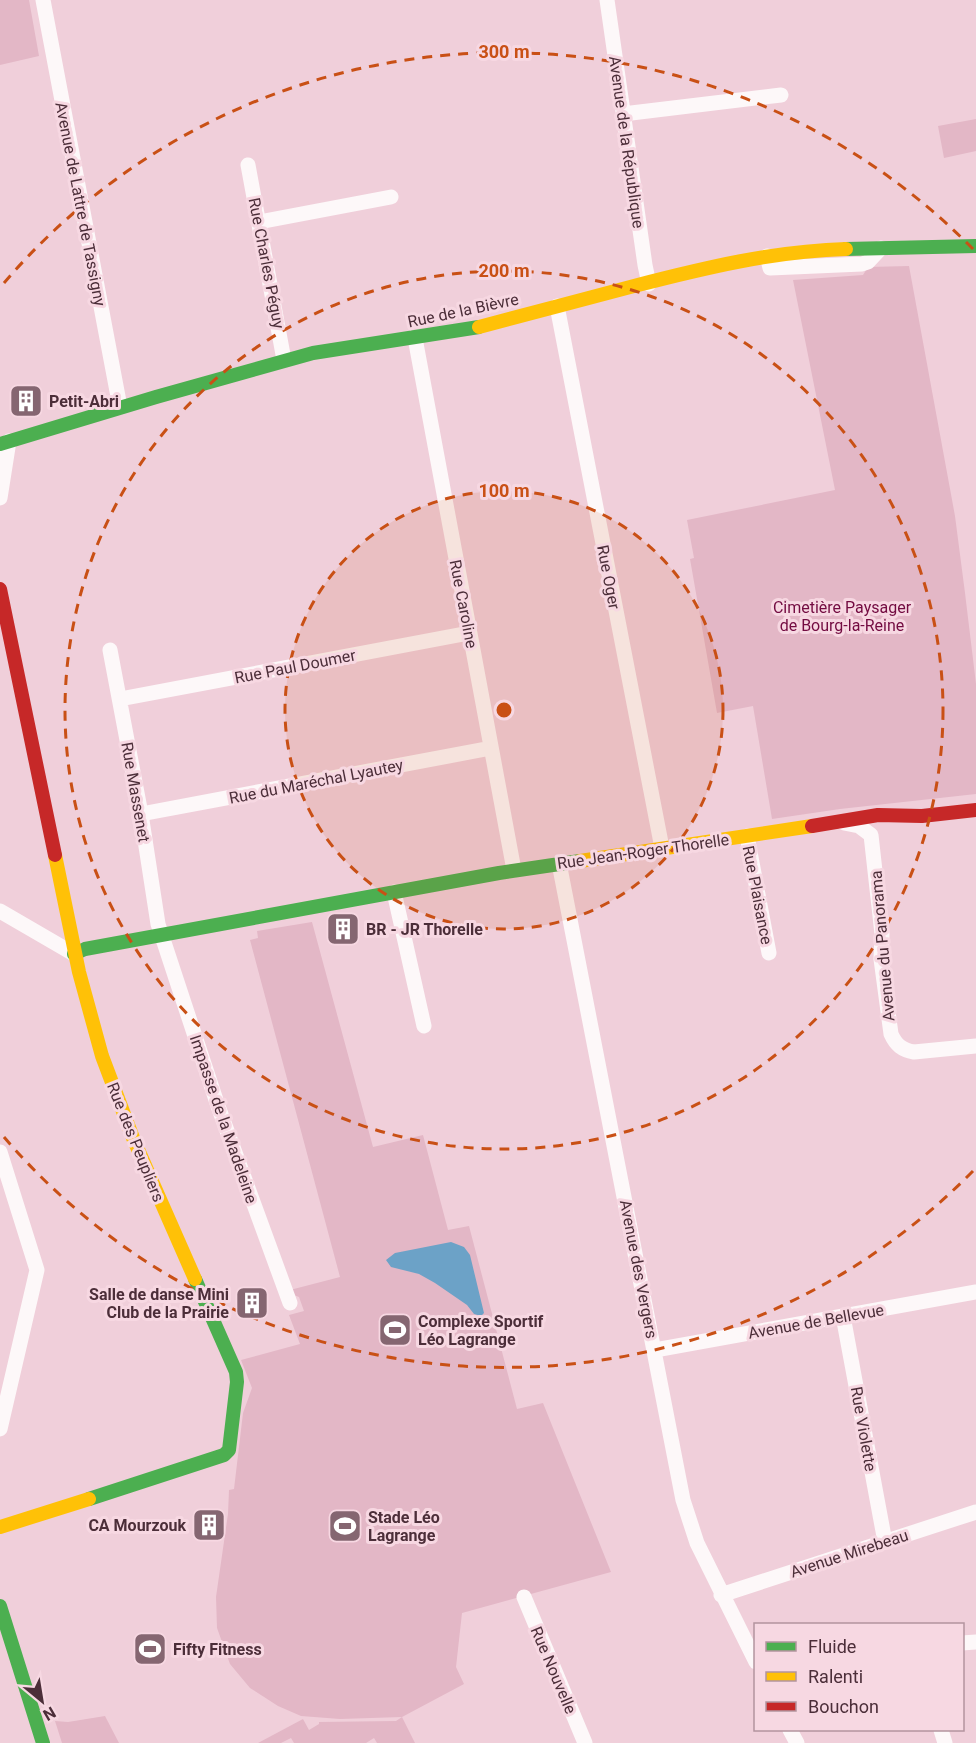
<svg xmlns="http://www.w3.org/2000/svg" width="976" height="1743" font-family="Roboto,sans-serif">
	<rect width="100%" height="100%" fill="#f0cfda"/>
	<path fill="#e3b7c6" d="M0 0H29L39 56 0 65Z
		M976 119V151L944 158 938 126Z
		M909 266 955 516 965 593 976 684V794L840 809 772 819 753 706 717 713 690 559 694 558 687 520 835 490 793 280 863 275 868 267Z
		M312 922 373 1147 423 1135 448 1230 469 1226 517 1409 543 1403 611 1572 462 1613 456 1667 464 1684 402 1717 340 1719 301 1716 278 1706 250 1688 230 1664 217 1628 216 1597 228 1514 229 1490 234 1489 243 1413 252 1388 241 1360 300 1344 289 1315 304 1311 299 1297 291 1294 290 1290 340 1277 250 940 258 938 257 931Z
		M105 1716 119 1743H62L55 1721 68 1722Z
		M402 1717 415 1743H377L374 1738 366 1743H294L291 1738 281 1743H258L303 1719 309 1730 319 1724V1722L396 1721Z"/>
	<path fill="#6ca2c7" d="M451 1242 464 1247 470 1255 484 1313 481 1316 474 1314 467 1305 435 1283 419 1274 391 1267 386 1260 395 1253Z"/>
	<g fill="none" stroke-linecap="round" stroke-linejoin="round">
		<path stroke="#fdf8f9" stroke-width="15" d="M43 0 120 407
			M607 0 645 265 649 284
			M623 114 781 95
			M248 165 284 360
			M259 222 391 197
			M767 256 770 268 862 264 868 262 881 248
			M557 306 662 848
			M415 338 514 870
			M0 498 9 441
			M110 650 141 814 158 924 218 1106 290 1303
			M120 699 469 633
			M141 814 491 748
			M844 823 859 826 871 835 882 934 881 959 891 1034C896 1045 902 1050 914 1052L976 1046
			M747 836 769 953
			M559 863 683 1500 697 1543 756 1662
			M394 892 424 1026
			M0 911 74 954
			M0 1152 37 1270 0 1429
			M843 1316 885 1542
			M655 1350 976 1292
			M721 1595 976 1512
			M524 1597 585 1743
			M962 1643 976 1642
			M790 1730 797 1743
			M941 1730 945 1743"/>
		<path stroke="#4caf50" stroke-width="14" d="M846 249 976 246
			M0 444 156 397 313 353 479 327
			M74 954 85 949 499 873 580 861
			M89 1499 224 1455 229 1450 237 1382 236 1372 195 1279
			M0 1606 43 1743"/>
		<path stroke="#ffc107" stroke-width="14" d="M479 327C531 313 582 300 634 286 704 268 774 251 846 249
			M55 855 79 972 102 1056 133 1138 195 1279
			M580 861 812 826
			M0 1527 89 1499"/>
		<path stroke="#c62828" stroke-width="14" d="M0 589 55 855
			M812 826 878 815 922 816 976 810"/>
	</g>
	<circle cx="504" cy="710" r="219" fill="#c95015" fill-opacity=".12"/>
	<g fill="none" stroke="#c95015" stroke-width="3" stroke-dasharray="10 8">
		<circle cx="504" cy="710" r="219"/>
		<circle cx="504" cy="710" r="439"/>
		<path d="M973 1171A658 658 0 0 1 4 1137M4 283A658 658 0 0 1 973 249"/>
	</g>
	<defs>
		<symbol id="building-square" viewBox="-11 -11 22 22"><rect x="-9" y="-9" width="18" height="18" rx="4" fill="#856671" stroke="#f7d8e2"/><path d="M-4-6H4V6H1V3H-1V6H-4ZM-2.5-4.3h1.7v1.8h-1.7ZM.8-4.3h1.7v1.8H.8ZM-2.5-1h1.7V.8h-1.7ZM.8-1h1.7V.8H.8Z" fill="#fff"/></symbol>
		<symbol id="stadium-square" viewBox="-11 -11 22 22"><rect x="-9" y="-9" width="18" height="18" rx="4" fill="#856671" stroke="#f7d8e2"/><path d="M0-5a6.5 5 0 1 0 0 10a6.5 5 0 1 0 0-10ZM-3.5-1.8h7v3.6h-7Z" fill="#fff"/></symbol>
	</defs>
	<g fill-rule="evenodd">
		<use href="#building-square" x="7" y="382" width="38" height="38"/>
		<use href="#building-square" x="324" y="910" width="38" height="38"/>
		<use href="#building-square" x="233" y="1284" width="38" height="38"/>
		<use href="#stadium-square" x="376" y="1311" width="38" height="38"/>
		<use href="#building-square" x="190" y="1506" width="38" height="38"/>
		<use href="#stadium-square" x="326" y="1507" width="38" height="38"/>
		<use href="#stadium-square" x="131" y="1630" width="38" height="38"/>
	</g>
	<g text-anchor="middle" stroke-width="6" stroke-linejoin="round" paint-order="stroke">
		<g font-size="16" fill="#4c2e39" stroke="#f7d8e2">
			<text transform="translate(627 142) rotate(82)" y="6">Avenue de la République</text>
			<text transform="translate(81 204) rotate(79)" y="6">Avenue de Lattre de Tassigny</text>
			<text transform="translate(267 263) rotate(79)" y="6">Rue Charles Péguy</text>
			<text transform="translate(463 310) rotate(-12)" y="6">Rue de la Bièvre</text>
			<text transform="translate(609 577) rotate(79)" y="6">Rue Oger</text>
			<text transform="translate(464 604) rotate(79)" y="6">Rue Caroline</text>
			<text transform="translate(295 666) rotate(-11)" y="6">Rue Paul Doumer</text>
			<text transform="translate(316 781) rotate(-11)" y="6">Rue du Maréchal Lyautey</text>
			<text transform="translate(136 792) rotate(80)" y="6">Rue Massenet</text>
			<text transform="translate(643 851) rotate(-8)" y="6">Rue Jean-Roger Thorelle</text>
			<text transform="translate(758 895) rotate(79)" y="6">Rue Plaisance</text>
			<text transform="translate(882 946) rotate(-95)" y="6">Avenue du Panorama</text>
			<text transform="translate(224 1119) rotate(71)" y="6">Impasse de la Madeleine</text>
			<text transform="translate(136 1142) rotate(68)" y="6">Rue des Peupliers</text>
			<text transform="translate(639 1269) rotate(79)" y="6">Avenue des Vergers</text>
			<text transform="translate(816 1321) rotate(-10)" y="6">Avenue de Bellevue</text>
			<text transform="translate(864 1429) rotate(80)" y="6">Rue Violette</text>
			<text transform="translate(849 1553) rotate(-18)" y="6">Avenue Mirebeau</text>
			<text transform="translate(554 1670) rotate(67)" y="6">Rue Nouvelle</text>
		</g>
		<g font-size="16" font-weight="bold" fill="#4c2e39" stroke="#f7d8e2" text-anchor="start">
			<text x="49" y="407">Petit-Abri</text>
			<text x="366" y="935">BR - JR Thorelle</text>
			<text x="229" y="1300" text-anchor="end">Salle de danse Mini<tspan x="229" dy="18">Club de la Prairie</tspan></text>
			<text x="418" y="1327">Complexe Sportif<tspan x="418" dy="18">Léo Lagrange</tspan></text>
			<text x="368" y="1523">Stade Léo<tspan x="368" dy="18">Lagrange</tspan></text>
			<text x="186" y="1531" text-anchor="end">CA Mourzouk</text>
			<text x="173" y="1655">Fifty Fitness</text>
		</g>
		<g font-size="16" fill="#730b41" stroke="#f7d8e2">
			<text x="842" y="613">Cimetière Paysager<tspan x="842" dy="18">de Bourg-la-Reine</tspan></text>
		</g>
	</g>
	<circle cx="504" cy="710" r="9" fill="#c95015" stroke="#f7d8e2" stroke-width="3"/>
	<g font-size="18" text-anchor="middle" font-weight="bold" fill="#c95015" stroke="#f7d8e2" stroke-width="6" stroke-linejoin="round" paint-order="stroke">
		<text x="504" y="58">300 m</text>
		<text x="504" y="277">200 m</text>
		<text x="504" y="497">100 m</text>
	</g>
	<rect x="754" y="1623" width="210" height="108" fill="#f7d8e2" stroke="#b3949e" stroke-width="1.5"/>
	<rect x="766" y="1642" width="30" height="9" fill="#4caf50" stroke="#b3949e" stroke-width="1.5"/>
	<text x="808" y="1653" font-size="18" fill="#4c2e39">Fluide</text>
	<rect x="766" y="1672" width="30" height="9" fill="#ffc107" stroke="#b3949e" stroke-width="1.5"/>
	<text x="808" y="1683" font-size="18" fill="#4c2e39">Ralenti</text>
	<rect x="766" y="1702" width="30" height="9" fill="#c62828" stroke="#b3949e" stroke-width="1.5"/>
	<text x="808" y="1713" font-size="18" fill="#4c2e39">Bouchon</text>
	<g transform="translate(42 1701) rotate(150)" stroke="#f7d8e2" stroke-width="4.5" paint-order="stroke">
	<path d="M0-4.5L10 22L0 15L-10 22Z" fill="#4c2e39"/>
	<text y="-9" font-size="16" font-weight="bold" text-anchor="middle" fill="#4c2e39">N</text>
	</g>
</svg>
